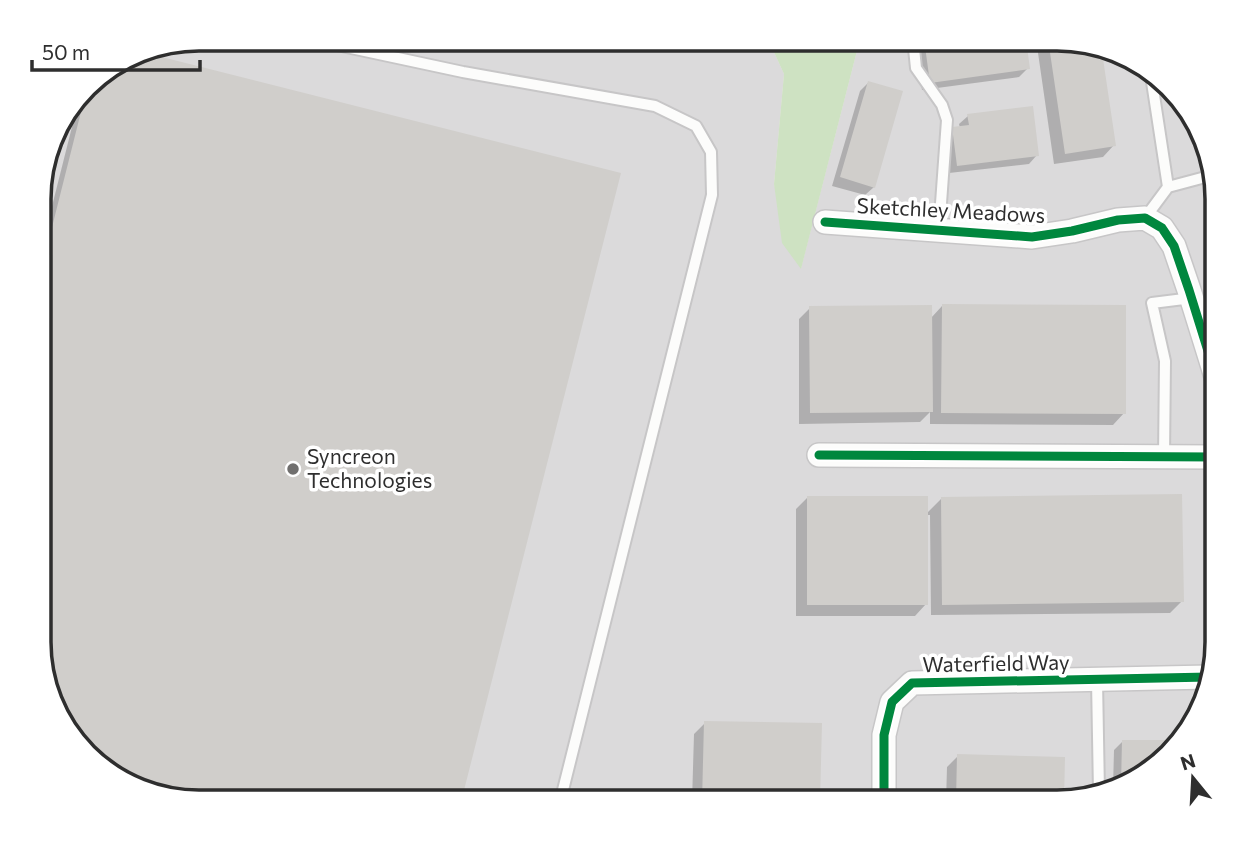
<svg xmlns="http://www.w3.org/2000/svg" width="1256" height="841" font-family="Commissioner,sans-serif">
	<rect width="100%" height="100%" fill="#eae8e5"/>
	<path fill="#dbdadb" d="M199 39H768L784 74 774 184 801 268 860 39H1058L1147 66 1196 119 1217 189V652L1190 732 1137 781 1067 802H198L109 775 60 723 40 663V178L55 127 93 79 138 51Z"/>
	<path fill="#cee2c2" d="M768 39H860L801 269 782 243 774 184 784 74Z"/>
	<path fill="#0003" d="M915 39H1024L1028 68 1019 77 922 90Z
		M1036 39H1058L1100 51 1114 145 1103 157 1054 164Z
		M136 52 619 174 459 802H198L109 775 60 723 40 663V254L80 95 93 79Z
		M868 83 874 187 865 195 832 186 860 91Z
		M1169 89 1179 100 1170 102Z
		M968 116 1037 155 1029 164 949 173 944 137 953 129 960 128 959 124Z
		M1217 205V260L1207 216Z
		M942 306 1124 413 1113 425 930 424V412L920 422 799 424V319L810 308 931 318Z
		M807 498 927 513 941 499 1182 601 1170 613 931 615 930 515H927L926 604 915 616H796V509Z
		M705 723 820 725 818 802H692L694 734Z
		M1123 741H1180L1137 781 1113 788 1114 750Z
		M958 756 1063 759 1062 802H946L947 767Z"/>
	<path fill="#d0cecb" d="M924 39H1026L1030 69 930 83Z
		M1048 39H1058L1102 52 1116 146 1065 154Z
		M138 51 621 173 461 802H206L161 791 109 775 60 723 40 663V275L88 84 93 79Z
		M868 81 903 91 875 188 840 177Z
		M1033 106 1039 156 957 166 952 127 969 125 967 114Z
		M942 304 1126 305V414L941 413Z
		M932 305 933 412 810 413 809 306Z
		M1182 494 1184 602 942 605 941 497Z
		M807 496H928V605H807Z
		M704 721 822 723 820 802H702Z
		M1122 740H1182L1137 781 1121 786Z
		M957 754 1065 757 1064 802H956Z"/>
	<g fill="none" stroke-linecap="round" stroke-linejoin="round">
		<defs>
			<path id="service" d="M309 39 463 72 655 106 696 126 711 152 712 195 560 802
				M913 39 916 68 942 105 947 120 939 231
				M1150 69 1168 187 1213 175
				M1145 218 1168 187
				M1164 457 1165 361 1152 303 1192 298
				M1097 680 1099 793"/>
			<path id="minor" d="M825 222 1032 237 1072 231 1118 220 1145 218 1162 228 1174 246 1189 290 1217 380
				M819 455 1217 457
				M884 802V735L892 702 912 683 1209 677"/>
		</defs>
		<use href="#service" stroke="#c7c6c7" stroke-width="14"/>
		<use href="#minor" stroke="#c7c6c7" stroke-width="26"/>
		<use href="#service" stroke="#fcfcfb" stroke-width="10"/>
		<use href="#minor" stroke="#fcfcfb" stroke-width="23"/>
		<defs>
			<path id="cycleway" d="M825 222 1032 237 1072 231 1118 220 1145 218 1162 228 1174 246 1189 290 1217 380
				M819 455 1217 457
				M884 802V735L892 702 912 683 1209 677"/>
		</defs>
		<use href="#cycleway" stroke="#fff" stroke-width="13"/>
		<use href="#cycleway" stroke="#00873e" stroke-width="9"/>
	</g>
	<circle fill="#706f6e" stroke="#fff" stroke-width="2.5" cx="293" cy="469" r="7"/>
	<g text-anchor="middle" stroke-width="7" stroke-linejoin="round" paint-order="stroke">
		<g font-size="21" fill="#2e2e2e" stroke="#fff">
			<text transform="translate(951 211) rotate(3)" y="7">Sketchley Meadows</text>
			<text transform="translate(996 664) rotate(-1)" y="7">Waterfield Way</text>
		</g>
		<g font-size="21" fill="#2e2e2e" stroke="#fff" text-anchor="start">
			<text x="307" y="464">Syncreon<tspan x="307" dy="24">Technologies</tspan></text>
		</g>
	</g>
	<path d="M0 0H1256V841H0ZM199 51H1057A148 148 0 0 1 1205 199V642A148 148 0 0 1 1057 790H199A148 148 0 0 1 51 642V199A148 148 0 0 1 199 51Z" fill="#fff" fill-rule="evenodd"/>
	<path fill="none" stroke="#2e2e2e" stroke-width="3.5" d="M199 51H1057A148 148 0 0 1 1205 199V642A148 148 0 0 1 1057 790H199A148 148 0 0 1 51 642V199A148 148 0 0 1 199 51Z"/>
	<g transform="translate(1193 778) rotate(342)" stroke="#ffffff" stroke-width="5" paint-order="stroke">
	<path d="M0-5L12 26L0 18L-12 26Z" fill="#2e2e2e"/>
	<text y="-10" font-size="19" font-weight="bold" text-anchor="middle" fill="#2e2e2e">N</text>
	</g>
	<path d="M32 60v10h168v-10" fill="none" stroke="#2e2e2e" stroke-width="3.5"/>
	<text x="42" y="60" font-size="21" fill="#2e2e2e" stroke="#ffffff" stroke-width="5" paint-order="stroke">50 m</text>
</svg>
